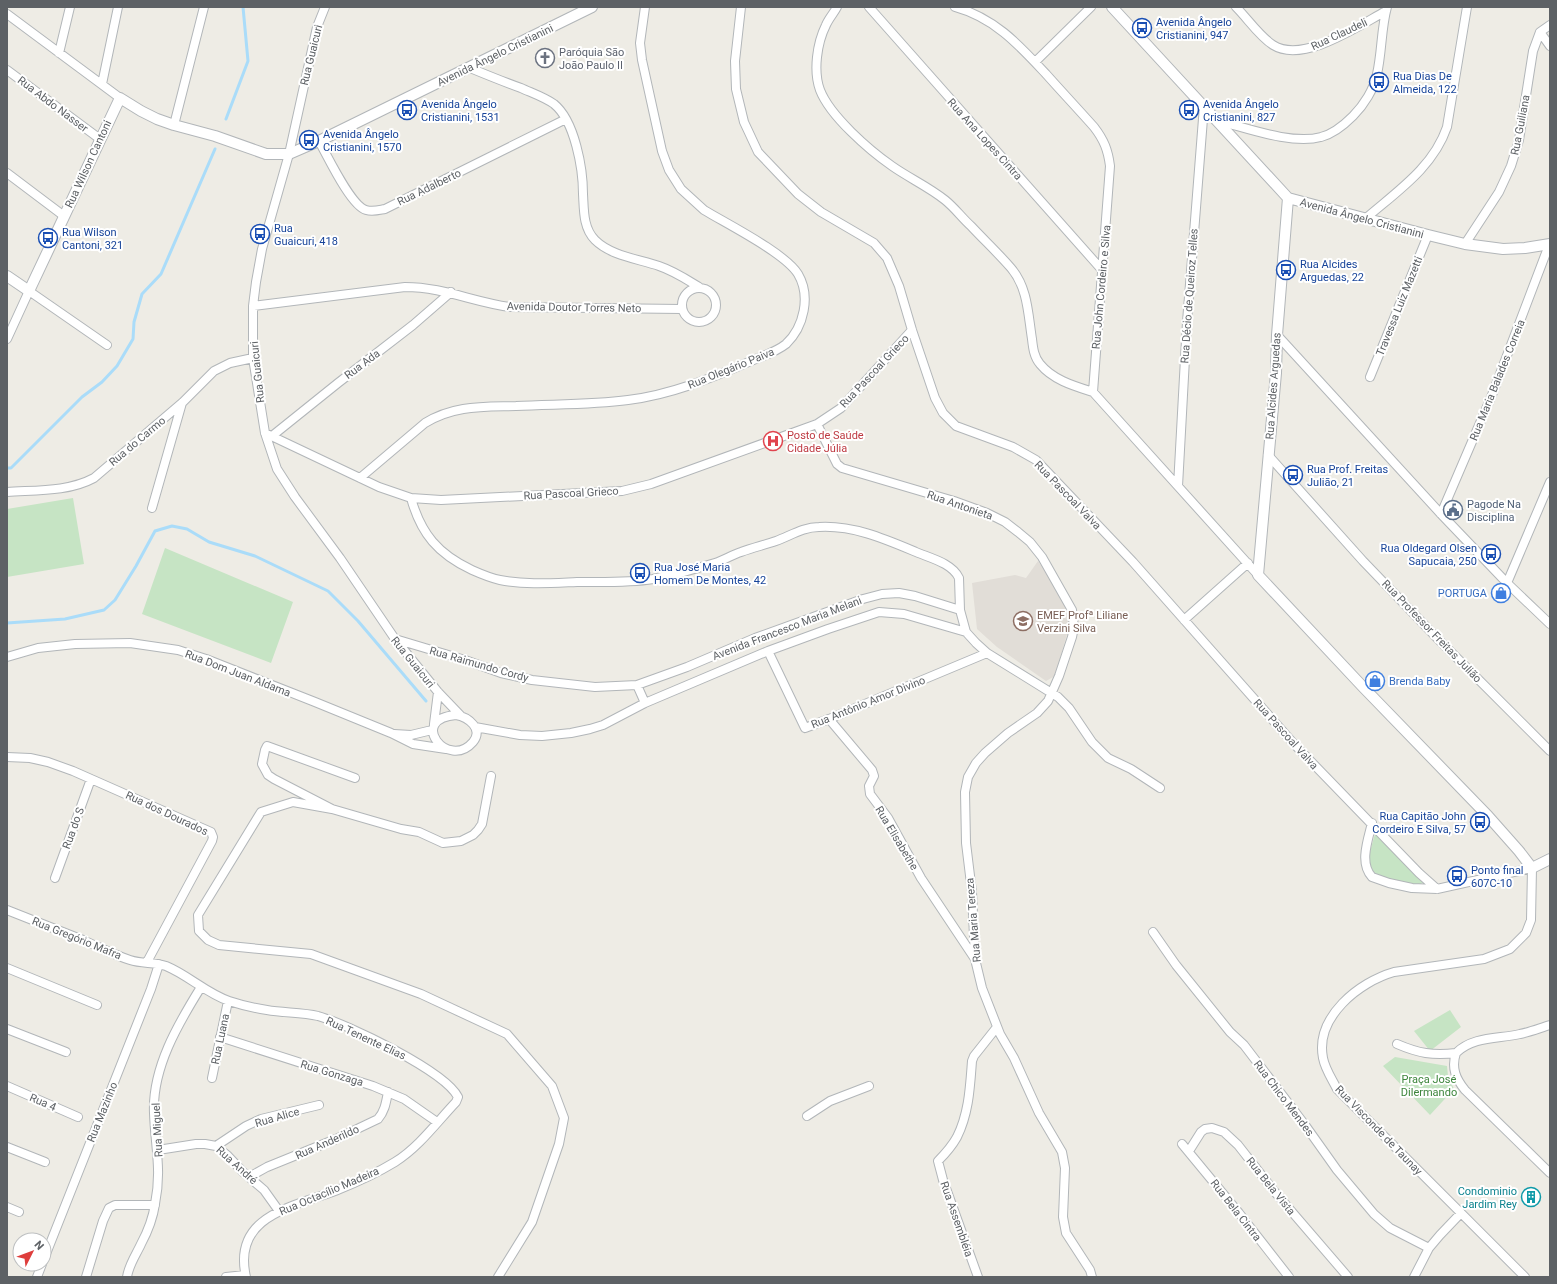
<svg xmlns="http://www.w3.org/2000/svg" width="1557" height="1284" font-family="Roboto,sans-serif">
	<rect width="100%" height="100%" fill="#eeece5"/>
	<path fill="#e1ddd7" d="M1038 561 1059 591 1070 613 1067 634 1055 676 1046 681 997 647 977 629 972 583 1015 575 1026 578Z"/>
	<path fill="#c6e4c4" d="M73 498 84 564 7 577V509Z
		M165 548 293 602 271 663 142 614Z
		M1376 830 1424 880 1423 883 1419 885C1404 882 1371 882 1369 861 1369 851 1374 839 1376 830Z
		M1450 1010 1461 1027 1430 1051 1414 1031Z
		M1395 1057 1447 1066 1448 1076 1454 1089 1430 1115 1383 1066Z"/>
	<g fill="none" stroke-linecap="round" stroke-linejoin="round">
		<path stroke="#aadcf9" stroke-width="3" d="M226 119 248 61 243 7
			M7 468H11L82 397 102 382 117 366 133 339 134 322 142 294 161 274 215 149
			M7 623 65 619 104 610 115 600 136 566 155 531 172 526 187 529 209 542 255 556 328 591 358 621 426 701"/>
		<defs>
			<path id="minor" d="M325 7 317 27 289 154 262 249 256 282 253 306V358L265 433 277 469 295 497 340 558 395 639 438 692 461 716
				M741 7 735 61 736 89 744 122 758 152 798 194 821 212 874 243 887 258 899 286 912 330 935 398 943 413 956 426 1013 447 1036 460 1133 562 1294 744 1419 873 1437 889
				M837 7C834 13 829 18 826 25 817 43 813 71 820 90 830 116 869 150 892 166 909 178 929 187 945 200 955 208 962 218 971 226 984 240 998 253 1011 268 1028 288 1028 314 1032 339 1033 348 1034 357 1040 364 1053 380 1074 386 1093 392
				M869 7 1102 270
				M955 7C995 18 1019 45 1046 74 1062 92 1078 109 1094 127 1104 140 1108 150 1110 166L1093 392 1258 575
				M1236 7C1248 19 1259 36 1273 45 1303 64 1358 26 1386 11
				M7 14 120 98
				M1540 32 1550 46
				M59 53 70 7
				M1035 62 1091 7
				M470 68C487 75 504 82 521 88 532 93 544 97 554 104 575 121 583 169 583 194 584 210 583 228 595 240 611 256 639 259 659 266 674 271 686 279 699 287
				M7 70 100 139
				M102 84 118 7
				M1219 121C1247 128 1292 145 1321 137 1333 134 1344 125 1353 116 1364 105 1374 89 1377 74 1382 52 1381 29 1387 7
				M174 125 204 7
				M319 141C328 157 351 206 366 210 373 212 379 210 385 209L566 119
				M7 173 64 216
				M1365 219C1396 192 1433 168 1447 127L1467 7
				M1465 244 1499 192 1511 166 1519 140 1533 51 1540 32 1550 25
				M682 305a17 17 0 1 1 34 0a17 17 0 1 1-34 0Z
				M253 306 405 287C443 287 473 302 510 307L682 309
				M1277 335 1441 514 1507 583 1550 624
				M7 339 29 291 107 345
				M1370 377 1428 235
				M817 424 837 464 842 468 954 501 987 513 1005 522 1018 532 1030 542 1042 557 1072 610 1074 627 1072 637 1059 676 1048 701 1037 713 1008 733 985 753 976 763 968 777 965 792 966 843 972 892 975 959 982 988 1000 1034 1014 1058 1039 1113 1062 1152 1065 1168 1063 1217 1066 1233 1090 1270 1092 1277
				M265 433 379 487 411 498 441 500 622 491 651 484 817 424 841 408 912 330
				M272 436 338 383 413 325 451 292
				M1268 455 1363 561 1438 639 1550 751
				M360 478 425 423C454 405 483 407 516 406 553 404 591 405 628 400 670 395 712 378 751 361 763 356 776 352 786 344 804 327 811 296 798 274 785 253 727 224 704 210L681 189 669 170 662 151 642 60 640 43 645 7
				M1178 486 1187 322 1204 106
				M7 492C36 490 68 492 94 478L183 402 214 371 230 363 253 358
				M411 498C421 534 438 554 472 570 481 574 490 578 500 580 525 585 552 583 577 582 601 582 629 583 653 579 673 575 696 569 715 563 724 560 732 555 741 552 752 548 764 545 776 541 790 536 803 527 819 527 853 525 885 539 916 552 930 558 952 563 959 578L960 610 966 632 976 643 987 653 1058 697 1069 708 1092 742 1108 758 1131 769 1160 788
				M152 508 182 403
				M1441 514 1492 395 1549 245
				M1507 583 1550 482
				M1184 620 1248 563
				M395 639 465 660 501 673 532 680 595 687 637 685 687 667 755 638 863 599 882 594 899 593 915 596 960 610
				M768 651 805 728 829 719 987 653
				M7 657 38 648 75 644 130 643 178 650 206 659 315 702 391 733 413 744 446 749
				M637 685 645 703
				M456 715C468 717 484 729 473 742 448 771 407 719 456 715Z
				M829 719 872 770 874 776 869 786 870 794 888 818 921 878 975 959
				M434 724 438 692
				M475 727 520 735 542 736 571 733 590 729 603 725 645 703 768 651 828 629 879 612 904 614 966 632
				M394 734 411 735 432 730
				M7 757 30 758 48 762 73 771 211 832 213 837 212 841 147 962
				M355 778 267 746 265 750 262 764 268 775 274 779 332 809 401 829 419 832 443 843 461 841 473 835 478 830 482 824 491 776
				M332 809 293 802 261 812 198 915 199 931 208 940 219 945 311 954 421 994 507 1034 552 1086 564 1118 559 1144 532 1222 498 1277
				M1372 823C1368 840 1359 863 1372 877L1389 883 1412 888 1437 889 1532 868 1531 920 1526 933 1510 949 1484 959 1394 972C1359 982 1315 1017 1323 1058 1325 1069 1332 1079 1337 1089L1525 1277
				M55 878 91 779
				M7 910C32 920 58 930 83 940 99 947 114 955 130 960 142 964 154 962 166 966 188 975 206 993 229 1001 241 1005 254 1008 267 1010 284 1013 302 1012 318 1016 347 1024 445 1071 458 1097L456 1102C437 1122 419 1147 395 1162 377 1173 355 1183 335 1191 292 1207 232 1216 246 1277
				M1153 932 1176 965 1230 1032 1244 1045 1305 1125 1337 1170 1374 1214 1390 1228 1429 1248
				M7 968 97 1005
				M1550 1025C1540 1028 1530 1032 1520 1034 1499 1039 1473 1036 1456 1053 1451 1068 1456 1079 1465 1090L1550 1173
				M7 1029 66 1052
				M220 1037 373 1086 404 1099 437 1122
				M1397 1044C1418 1053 1433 1056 1456 1053
				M212 1078 228 1001
				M7 1086 78 1117
				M807 1116 830 1101 869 1086
				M1182 1144 1239 1213 1289 1277
				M216 1146 246 1126 261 1119 319 1105
				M7 1147 45 1162
				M158 1150 196 1144H205L216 1146 227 1155 243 1172 264 1190 279 1211
				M1189 1151 1201 1132 1205 1129 1212 1128 1224 1132 1238 1145 1274 1191 1348 1277
				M249 1177 267 1167 336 1139 378 1119C385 1111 386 1102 388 1092
				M7 1207 19 1212
				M44 1259 151 989 159 964
				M37 1277 42 1264
				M86 1277 103 1221 109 1208 115 1205H155
				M127 1277C129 1264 136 1255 141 1244 148 1231 153 1218 155 1204 162 1170 155 1146 154 1113 152 1068 178 1024 201 987
				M226 1277 245 1275
				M978 1277 943 1180 938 1161C945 1154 952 1146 957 1137 969 1113 970 1087 972 1061L974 1056 997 1027
				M1414 1277 1429 1248 1440 1235 1461 1213"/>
			<path id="tertiary" d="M1112 7 1288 198 1428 235 1465 244 1503 249 1525 248 1550 244
				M1288 198 1277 335 1276 373 1258 575 1363 687 1488 816 1519 851 1532 868 1550 859
				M7 276 29 291 120 98 141 111 157 119 174 125 215 136 266 154H289L319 141 592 7"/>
		</defs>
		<use href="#minor" stroke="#b2b6b9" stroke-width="10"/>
		<use href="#tertiary" stroke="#b2b6b9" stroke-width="12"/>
		<use href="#minor" stroke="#fff" stroke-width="8"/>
		<use href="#tertiary" stroke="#fff" stroke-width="10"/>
	</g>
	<defs>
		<symbol id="bus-ring" viewBox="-11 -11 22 22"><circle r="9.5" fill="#fff" stroke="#1a4fb4" stroke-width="1.5"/><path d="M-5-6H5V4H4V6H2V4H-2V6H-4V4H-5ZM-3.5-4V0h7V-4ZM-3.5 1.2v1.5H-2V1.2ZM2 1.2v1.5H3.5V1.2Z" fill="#1a4fb4"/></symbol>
		<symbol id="church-ring" viewBox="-11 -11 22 22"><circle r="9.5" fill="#fff" stroke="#6b7280" stroke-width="1.5"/><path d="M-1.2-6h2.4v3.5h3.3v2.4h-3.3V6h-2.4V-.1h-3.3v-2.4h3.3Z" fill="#6b7280"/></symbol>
		<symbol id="hospital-ring" viewBox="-11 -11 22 22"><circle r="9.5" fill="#fff" stroke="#e0444e" stroke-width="1.5"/><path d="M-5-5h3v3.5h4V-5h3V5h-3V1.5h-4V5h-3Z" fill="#e0444e"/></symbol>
		<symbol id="civic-ring" viewBox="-11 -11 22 22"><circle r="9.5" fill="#fff" stroke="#5c6f8a" stroke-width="1.5"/><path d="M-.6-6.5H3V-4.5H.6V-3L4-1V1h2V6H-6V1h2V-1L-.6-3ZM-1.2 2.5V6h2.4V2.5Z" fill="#5c6f8a"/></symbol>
		<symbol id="shop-ring" viewBox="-11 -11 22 22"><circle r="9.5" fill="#fff" stroke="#3f7fe0" stroke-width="1.5"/><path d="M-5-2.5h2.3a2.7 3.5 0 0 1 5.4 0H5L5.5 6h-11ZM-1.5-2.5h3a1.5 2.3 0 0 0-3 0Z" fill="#3f7fe0"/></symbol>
		<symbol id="school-ring" viewBox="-11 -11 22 22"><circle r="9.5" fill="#fff" stroke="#8d6e63" stroke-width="1.5"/><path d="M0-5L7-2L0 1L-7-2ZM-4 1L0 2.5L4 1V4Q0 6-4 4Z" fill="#8d6e63"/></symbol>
		<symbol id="building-ring" viewBox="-11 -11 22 22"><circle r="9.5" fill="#fff" stroke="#0f9aa8" stroke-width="1.5"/><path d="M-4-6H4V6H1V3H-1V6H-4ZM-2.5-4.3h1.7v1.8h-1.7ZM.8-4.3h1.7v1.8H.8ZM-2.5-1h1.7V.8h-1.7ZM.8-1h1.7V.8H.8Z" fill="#0f9aa8"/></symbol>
	</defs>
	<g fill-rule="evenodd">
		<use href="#bus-ring" x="1131" y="17" width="22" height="22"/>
		<use href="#church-ring" x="534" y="47" width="22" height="22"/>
		<use href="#bus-ring" x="1368" y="71" width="22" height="22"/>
		<use href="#bus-ring" x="396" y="99" width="22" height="22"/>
		<use href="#bus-ring" x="1178" y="99" width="22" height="22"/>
		<use href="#bus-ring" x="298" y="129" width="22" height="22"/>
		<use href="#bus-ring" x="249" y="223" width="22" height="22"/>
		<use href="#bus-ring" x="37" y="227" width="22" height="22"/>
		<use href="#bus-ring" x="1275" y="259" width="22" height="22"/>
		<use href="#hospital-ring" x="762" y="430" width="22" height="22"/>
		<use href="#bus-ring" x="1282" y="464" width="22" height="22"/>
		<use href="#civic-ring" x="1442" y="499" width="22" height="22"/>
		<use href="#bus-ring" x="1480" y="543" width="22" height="22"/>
		<use href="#bus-ring" x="629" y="562" width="22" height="22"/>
		<use href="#shop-ring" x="1490" y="582" width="22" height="22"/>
		<use href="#school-ring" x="1012" y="610" width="22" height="22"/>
		<use href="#shop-ring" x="1364" y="670" width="22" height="22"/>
		<use href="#bus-ring" x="1469" y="811" width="22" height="22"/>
		<use href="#bus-ring" x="1446" y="865" width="22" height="22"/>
		<use href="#building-ring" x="1520" y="1186" width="22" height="22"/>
	</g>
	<g text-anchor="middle" stroke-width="4" stroke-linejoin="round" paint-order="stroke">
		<g font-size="11" fill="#164399" stroke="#fff" text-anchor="start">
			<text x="1156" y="26">Avenida Ângelo<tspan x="1156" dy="13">Cristianini, 947</tspan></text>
			<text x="1393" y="80">Rua Dias De<tspan x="1393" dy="13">Almeida, 122</tspan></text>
			<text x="421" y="108">Avenida Ângelo<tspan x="421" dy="13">Cristianini, 1531</tspan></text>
			<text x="1203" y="108">Avenida Ângelo<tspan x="1203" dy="13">Cristianini, 827</tspan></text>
			<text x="323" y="138">Avenida Ângelo<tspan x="323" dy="13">Cristianini, 1570</tspan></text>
			<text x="274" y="232">Rua<tspan x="274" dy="13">Guaicuri, 418</tspan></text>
			<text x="62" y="236">Rua Wilson<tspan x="62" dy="13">Cantoni, 321</tspan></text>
			<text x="1300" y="268">Rua Alcides<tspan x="1300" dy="13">Arguedas, 22</tspan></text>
			<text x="1307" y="473">Rua Prof. Freitas<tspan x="1307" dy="13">Julião, 21</tspan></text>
			<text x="1477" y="552" text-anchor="end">Rua Oldegard Olsen<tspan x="1477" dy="13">Sapucaia, 250</tspan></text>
			<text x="654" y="571">Rua José Maria<tspan x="654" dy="13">Homem De Montes, 42</tspan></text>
			<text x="1466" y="820" text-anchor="end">Rua Capitão John<tspan x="1466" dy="13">Cordeiro E Silva, 57</tspan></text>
			<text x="1471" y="874">Ponto final<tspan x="1471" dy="13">607C-10</tspan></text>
		</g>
		<g font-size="11" fill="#5d6165" stroke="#fff">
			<text transform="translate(1339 34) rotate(-25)" y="4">Rua Claudeli</text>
			<text transform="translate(311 55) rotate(-76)" y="4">Rua Guaicuri</text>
			<text transform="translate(495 55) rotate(-26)" y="4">Avenida Ângelo Cristianini</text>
			<text transform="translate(53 104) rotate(37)" y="4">Rua Abdo Nasser</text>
			<text transform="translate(1520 125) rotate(-79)" y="4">Rua Guiliana</text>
			<text transform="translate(985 139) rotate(48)" y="4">Rua Ana Lopes Cintra</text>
			<text transform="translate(88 164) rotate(-65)" y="4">Rua Wilson Cantoni</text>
			<text transform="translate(429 187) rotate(-26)" y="4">Rua Adalberto</text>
			<text transform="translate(1362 218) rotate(15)" y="4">Avenida Ângelo Cristianini</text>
			<text transform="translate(1101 287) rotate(-85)" y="4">Rua John Cordeiro e Silva</text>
			<text transform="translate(1189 296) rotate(-86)" y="4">Rua Décio de Queiroz Telles</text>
			<text transform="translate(1399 306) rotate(-68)" y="4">Travessa Luiz Mazetti</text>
			<text transform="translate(574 307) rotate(1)" y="4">Avenida Doutor Torres Neto</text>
			<text transform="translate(362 364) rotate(-37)" y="4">Rua Ada</text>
			<text transform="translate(731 368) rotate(-22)" y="4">Rua Olegário Paiva</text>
			<text transform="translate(874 371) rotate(-47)" y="4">Rua Pascoal Grieco</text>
			<text transform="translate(257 372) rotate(-96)" y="4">Rua Guaicuri</text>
			<text transform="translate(1497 380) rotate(-68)" y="4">Rua Maria Balades Correia</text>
			<text transform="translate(1273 386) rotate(-86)" y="4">Rua Alcides Arguedas</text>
			<text transform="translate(137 441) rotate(-40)" y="4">Rua do Carmo</text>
			<text transform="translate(571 493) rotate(-3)" y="4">Rua Pascoal Grieco</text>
			<text transform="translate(1068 495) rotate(46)" y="4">Rua Pascoal Valva</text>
			<text transform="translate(960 505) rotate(19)" y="4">Rua Antonieta</text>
			<text transform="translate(787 628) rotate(-21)" y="4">Avenida Francesco Maria Melani</text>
			<text transform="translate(1432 631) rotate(46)" y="4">Rua Professor Freitas Julião</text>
			<text transform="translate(413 662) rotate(51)" y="4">Rua Guaicuri</text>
			<text transform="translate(479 664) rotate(16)" y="4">Rua Raimundo Cordy</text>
			<text transform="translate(238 673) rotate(21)" y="4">Rua Dom Juan Aldama</text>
			<text transform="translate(868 702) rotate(-22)" y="4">Rua Antônio Amor Divino</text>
			<text transform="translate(1286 734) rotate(48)" y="4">Rua Pascoal Valva</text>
			<text transform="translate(167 813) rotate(25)" y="4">Rua dos Dourados</text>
			<text transform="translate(73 828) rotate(-70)" y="4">Rua do S</text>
			<text transform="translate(897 838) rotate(59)" y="4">Rua Elisabethe</text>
			<text transform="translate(973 920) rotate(-95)" y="4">Rua Maria Tereza</text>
			<text transform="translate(77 938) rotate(22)" y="4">Rua Gregório Mafra</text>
			<text transform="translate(366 1038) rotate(25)" y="4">Rua Tenente Elias</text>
			<text transform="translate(220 1039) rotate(-78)" y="4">Rua Luana</text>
			<text transform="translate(332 1073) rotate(17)" y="4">Rua Gonzaga</text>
			<text transform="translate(1284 1098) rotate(53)" y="4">Rua Chico Mendes</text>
			<text transform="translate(43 1102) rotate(23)" y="4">Rua 4</text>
			<text transform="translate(102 1112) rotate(-68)" y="4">Rua Mazinho</text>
			<text transform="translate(277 1117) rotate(-16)" y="4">Rua Alice</text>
			<text transform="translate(157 1130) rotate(-93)" y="4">Rua Miguel</text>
			<text transform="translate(1379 1130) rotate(46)" y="4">Rua Visconde de Taunay</text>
			<text transform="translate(327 1142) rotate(-24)" y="4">Rua Anderildo</text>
			<text transform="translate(237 1165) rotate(42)" y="4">Rua André</text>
			<text transform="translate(1271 1186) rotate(51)" y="4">Rua Bela Vista</text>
			<text transform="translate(329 1191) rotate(-23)" y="4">Rua Octacílio Madeira</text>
			<text transform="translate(1236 1210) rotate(52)" y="4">Rua Bela Cintra</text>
			<text transform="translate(957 1219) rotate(71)" y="4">Rua Assembléia</text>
		</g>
		<g font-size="11" fill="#5b616d" stroke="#fff" text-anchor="start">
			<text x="559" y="56">Paróquia São<tspan x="559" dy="13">João Paulo II</tspan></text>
		</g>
		<g font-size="11" fill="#be3a42" stroke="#fff" text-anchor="start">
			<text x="787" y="439">Posto de Saúde<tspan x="787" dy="13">Cidade Júlia</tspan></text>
		</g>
		<g font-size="11" fill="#4e5e75" stroke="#fff" text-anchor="start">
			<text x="1467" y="508">Pagode Na<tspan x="1467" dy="13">Disciplina</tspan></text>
		</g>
		<g font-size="11" fill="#366cbe" stroke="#fff" text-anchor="end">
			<text x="1487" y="597">PORTUGA</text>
			<text x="1389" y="685" text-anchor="start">Brenda Baby</text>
		</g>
		<g font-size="11" fill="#785e54" stroke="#fff" text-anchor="start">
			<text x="1037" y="619">EMEF Profª Liliane<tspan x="1037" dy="13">Verzini Silva</tspan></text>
		</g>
		<g font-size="11" fill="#3d853c" stroke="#fff">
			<text x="1429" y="1083">Praça José<tspan x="1429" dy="13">Dilermando</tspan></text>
		</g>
		<g font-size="11" fill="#0d838f" stroke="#fff" text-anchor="end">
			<text x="1517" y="1195">Condominio<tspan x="1517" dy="13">Jardim Rey</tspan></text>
		</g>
	</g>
	<rect width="1557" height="1284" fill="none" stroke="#5d6165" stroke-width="16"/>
	<g transform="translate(32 1252) rotate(48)"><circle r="19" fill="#ffffff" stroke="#bec0c1"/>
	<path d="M0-3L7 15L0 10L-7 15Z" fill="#de3e3c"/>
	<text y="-6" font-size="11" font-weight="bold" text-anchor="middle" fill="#5d6165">N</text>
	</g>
</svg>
